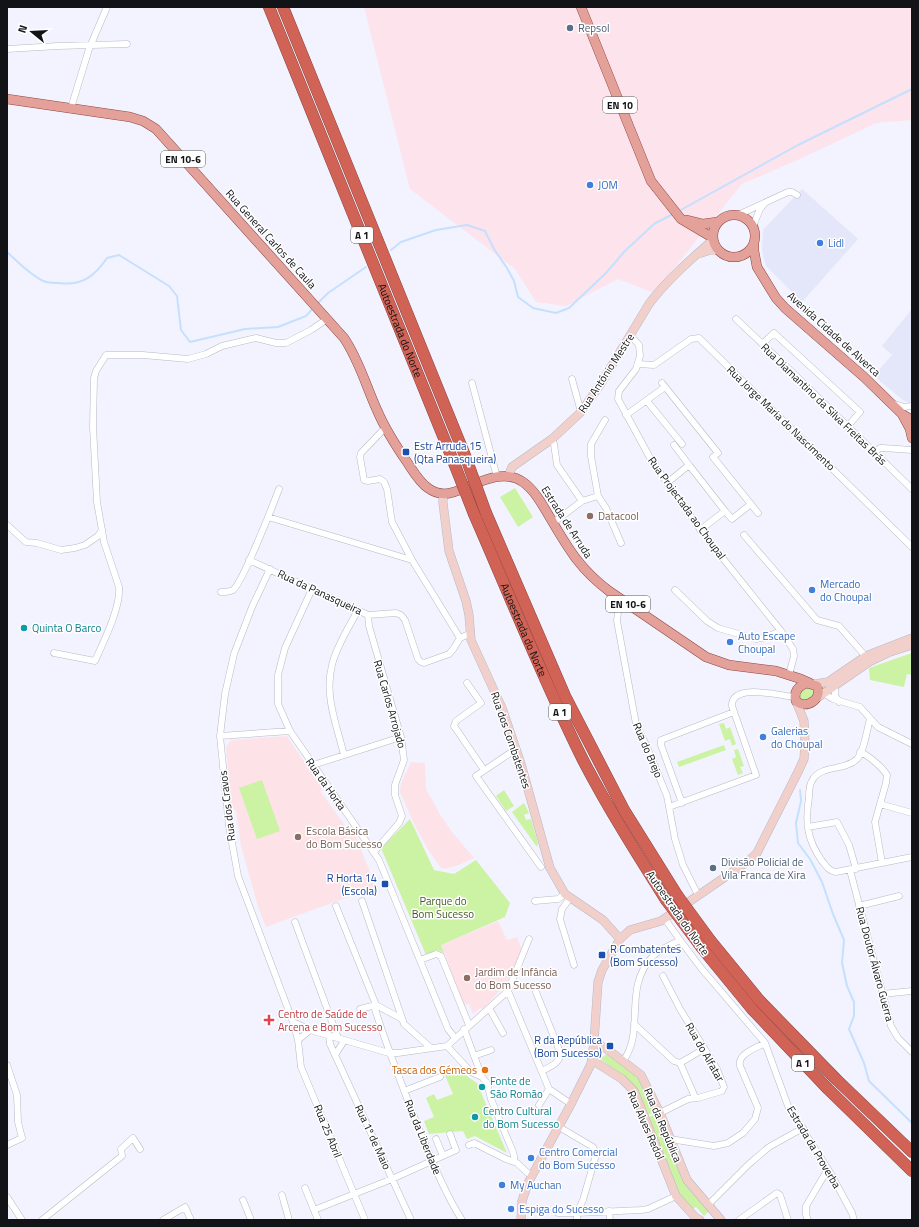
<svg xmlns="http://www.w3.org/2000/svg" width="919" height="1227" font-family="'Titillium Web',sans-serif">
	<rect width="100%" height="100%" fill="#f2f3ff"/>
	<path fill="#e4e6f9" d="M802 189 858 239 802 302 766 266 762 251 763 230Z
		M912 309V401L909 403 903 400 874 376 892 355 882 346Z"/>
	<path fill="#fce3ec" d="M364 7H912V120L876 123 800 159 742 184 654 293 618 279 566 306 536 302 515 269 410 189Z"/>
	<path fill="#fde3e8" d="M287 736 321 787V792L346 827 353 829 376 887 266 927 258 907 241 846 236 811 231 806 226 747 231 740Z
		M411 762 425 763 426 789 441 816 452 832 474 858 459 865 444 869 441 868 429 851 416 828 400 792 401 783Z
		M498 921 507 940 517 937 522 950 506 984 483 1009 480 1008 473 1014 469 1004 464 1005 441 945Z"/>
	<path fill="#ccf2a4" d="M515 488 533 517 518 527 500 497Z
		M912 653V675L907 674 904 687 870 680 869 668Z
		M807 686 813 688 814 693 809 701 800 699 798 693Z
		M724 723 726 729 730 727 736 744 732 746 730 739 725 741 719 724Z
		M724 745 726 750 679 767 677 762Z
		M738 749 744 766 740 767 743 773 738 775 732 759 736 757 734 750Z
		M262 780 280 831 257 839 239 788Z
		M504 790 514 806 506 811 496 796Z
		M524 803 529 813 524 815 526 820 531 819 538 843 537 847 512 812Z
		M410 819 434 870 454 874 476 860 510 903 505 917 441 945 444 953 437 950 426 955 381 848Z
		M600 1054 603 1057 606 1054 610 1057 612 1055 636 1073 656 1111 648 1115 616 1071 598 1057Z
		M459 1068 468 1077 477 1083 507 1153 475 1136 467 1139 463 1131 429 1134 424 1121 434 1117 426 1098 434 1094 437 1100 453 1094 444 1073Z
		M657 1113 682 1177 710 1210 704 1216 696 1207 691 1210 675 1189 647 1118Z"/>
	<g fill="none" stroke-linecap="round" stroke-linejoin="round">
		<path stroke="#c5e0fe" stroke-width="2" d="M679 211 798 145 912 89
			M391 250 401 242 436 230 467 225 485 231 494 249 507 268 514 281 518 297 533 308 556 313 569 308 606 273 625 251 654 224 673 214
			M7 252C18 262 29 274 43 281 48 283 54 283 59 283 82 286 95 276 107 258L119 255 169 286 177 296 181 330 190 342 245 329 278 327 306 316 314 307
			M317 304 328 293 366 267
			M800 790 801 801 796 823 798 843 810 859 822 882 833 914 844 940 842 963 847 986 854 1002V1016L849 1029 864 1063 869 1081 912 1123"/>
		<defs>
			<path id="street" d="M7 49 58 46 127 44
				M71 108 89 49 107 7
				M738 215 788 192H792L797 195
				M753 226 760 209 765 203
				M736 319 791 371 912 489
				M630 335 639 345 640 356 636 369 619 391 618 399 649 456 667 483 705 536 781 631 793 649 794 656 789 675
				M762 344 774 333 860 412 848 426
				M638 364 654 365 691 339 699 338 912 547
				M572 379 581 412
				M472 383 497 477
				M662 383 718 453 713 457 758 513
				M647 401 682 444
				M892 403 904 407 912 406
				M626 415 665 387
				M605 420 591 444V456L598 496 606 508 621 543
				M385 428 361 453 360 457 364 480 368 481 380 479 384 482 387 489 392 522 412 560 460 638
				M552 439 554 444 557 465 582 501
				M674 445 689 465
				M875 452 880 448H883L912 450
				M667 483 689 465 725 511 700 530
				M725 511 732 519 751 504
				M268 517 412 560
				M553 523 582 501 598 496
				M7 525 26 542 37 543 61 550 75 548 85 545 98 536 102 530
				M744 535 817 620 839 626 868 659
				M249 560 368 615 396 613 401 615 405 620 418 659 421 662 424 663 449 654 454 648 460 638 469 634
				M270 569 252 607 234 654 225 694 220 736 229 826 238 876 293 1022 298 1040 301 1067 365 1220
				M312 589 285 648 278 675V704L290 731 379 860 448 1029 455 1038
				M675 590 707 621 718 628 756 639 763 638 781 631
				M221 592C224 592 229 592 233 590 242 584 273 505 279 489
				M624 601 618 612 617 621 636 724 647 747 667 796 675 839 683 865 698 895
				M368 615 369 626 401 737 404 760 395 785V795L402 816 399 823 374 852
				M54 653 95 661C103 643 121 607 119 587L104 542 97 502 93 427 94 378 96 371 106 355H143L188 359 206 354 222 346 256 338 276 343H286L311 330 327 319
				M467 683 481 703 456 721 454 726 484 770
				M835 685V695L839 702
				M822 692 833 699 860 707 878 727 912 744
				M870 719C867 729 864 752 857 759 845 771 822 765 813 779 809 784 809 791 809 797 805 822 807 840 822 861 826 866 829 871 836 872L912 857
				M220 736 290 731
				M516 749 476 776 541 867
				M860 752C868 755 883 768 887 775L886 783 875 822 882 863
				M344 755C337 726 324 696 332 665 336 647 349 627 358 610
				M313 765 401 737
				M682 803 661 745V740L734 712
				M880 804 912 813
				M669 807 756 775 732 706C731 682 781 696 795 697
				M808 827 837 822 849 845 856 869
				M850 870 891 1026 898 1038 912 1052
				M570 898 562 909 560 919 574 965
				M362 901 404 1024 431 1048
				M535 901 558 899 565 894
				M336 906 376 1005 374 1006C387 1048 403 1088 419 1129 432 1160 444 1192 462 1220
				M859 906 899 896
				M665 919 680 940 701 968 765 1043 788 1106 831 1174 852 1213 854 1220
				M295 922 338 1038
				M420 960 436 954 441 956 469 1025
				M508 991 549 1089 571 1104
				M536 992 560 1052C561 1063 551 1066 542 1071
				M882 994 912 991
				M489 1008 503 1033
				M360 1009 376 1005 402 1019
				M293 1022 310 1030 389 1053H398L447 1046 508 991 529 939
				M634 1024 674 1061 680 1063 695 1097
				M464 1029 482 1077 487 1083 491 1099 513 1152 514 1156V1162
				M329 1035 330 1044 411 1220
				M298 1040 310 1030
				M447 1046 471 1072 482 1077
				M335 1055 344 1041
				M474 1056 491 1050
				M623 1061C646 1031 622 988 653 956 660 949 671 945 680 940
				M680 1063 704 1049
				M7 1065 17 1095 18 1122 22 1138 7 1145
				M404 1091 440 1077
				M539 1105 549 1089
				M660 1113 688 1099 698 1098 722 1091 724 1087 717 1069 680 1009 663 976
				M559 1127 593 1147 596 1155 583 1200 577 1213V1220
				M436 1139 443 1156
				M670 1139 714 1146 728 1143 743 1133 755 1119 758 1108 740 1066C737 1054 756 1048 765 1043
				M469 1145 474 1143 506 1159 517 1163 531 1176
				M305 1188 318 1220
				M282 1195 289 1220
				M7 1197 22 1220
				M243 1200 251 1220
				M708 1205 749 1164 769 1147 803 1128
				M314 1210 392 1179 456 1150 450 1134
				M609 1211 610 1220
				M558 1213H577L641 1210 648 1209 676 1196
				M42 1220 122 1156 121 1149 133 1138 140 1149
				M163 1220 185 1207 191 1220
				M739 1220 777 1193 780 1195 788 1220
				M808 1220 806 1215V1206L828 1169"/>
			<path id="secondary" d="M701 253 710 250H718
				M508 477 512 467 552 439 581 412 600 385 649 304C667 280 690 260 713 240
				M443 494V503L449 551 466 601 469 615 471 640 502 708 521 764 550 868 565 894 603 920 620 939
				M815 684 828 682 866 656 912 638
				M817 698 869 662 890 652 912 645
				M594 1042 607 1049 641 1075 660 1113 687 1180 721 1220
				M592 1060 622 1079 634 1091 676 1196 696 1218 700 1220
				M521 1220 522 1201 528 1183 571 1104 591 1064 594 1042 598 982 602 970 620 939 630 930 661 921 747 862 757 853 765 837 798 772 804 759 805 743 804 721 796 701"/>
			<path id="primary" d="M581 7 651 181 681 219 713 238
				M7 99 130 117 143 121 156 129 344 338C359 360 366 386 377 410 385 429 396 446 407 462 413 471 419 482 428 488 436 494 445 495 454 492 475 485 502 467 523 482 536 491 544 508 552 521 569 550 581 570 609 591L706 657 729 665 776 671 801 679 810 683
				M713 236a21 21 0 1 1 42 0a21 21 0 1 1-42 0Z
				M687 220 703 224 717 222
				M754 243V251L757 267 776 298 785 308 864 377 902 414 912 420
				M902 414 910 429 912 438
				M807 683 817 686C823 699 806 710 796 701 793 692 798 686 807 683Z"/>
			<g id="highway">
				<path id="s1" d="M269 7 454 463"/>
				<path d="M283 7 466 458"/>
				<path d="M486 513 565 696 624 810 677 895"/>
				<path id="s2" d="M474 514C510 596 543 680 583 760 608 808 637 854 666 900"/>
				<path d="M710 940 760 1001 837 1080 912 1152"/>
				<path d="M702 948 752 1009 828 1089 912 1171"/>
			</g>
		</defs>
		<use href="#street" stroke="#b8b9c4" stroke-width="7"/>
		<use href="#secondary" stroke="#b8b9c4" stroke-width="9"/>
		<use href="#primary" stroke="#8e4740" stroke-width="10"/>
		<use href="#highway" stroke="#8e4740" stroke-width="12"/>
		<use href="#street" stroke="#fff" stroke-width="6"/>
		<use href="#secondary" stroke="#f1d0cc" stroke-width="8"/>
		<use href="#primary" stroke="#e3a19a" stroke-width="9"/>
		<use href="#highway" stroke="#d16356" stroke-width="11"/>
		<defs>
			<path id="highway-bridge" d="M466 458 486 513
				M454 463 474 514
				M677 895 710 940
				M666 900 702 948"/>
		</defs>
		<use href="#highway-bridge" stroke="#8e4740" stroke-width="12" stroke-linecap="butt"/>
		<use href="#highway-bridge" stroke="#d16356" stroke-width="11"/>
	</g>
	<g fill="#5c6f8a" stroke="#fff" stroke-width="1.5">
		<circle cx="570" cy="28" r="4"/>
		<circle cx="713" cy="868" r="4"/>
	</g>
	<g fill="#3f7fe0" stroke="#fff" stroke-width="1.5">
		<circle cx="590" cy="185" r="4"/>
		<circle cx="820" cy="243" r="4"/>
		<circle cx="812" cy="590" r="4"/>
		<circle cx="730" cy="642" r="4"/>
		<circle cx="763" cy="737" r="4"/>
		<circle cx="531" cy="1158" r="4"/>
		<circle cx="502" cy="1185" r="4"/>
		<circle cx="511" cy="1209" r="4"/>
	</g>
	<g fill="#1a4fb4" stroke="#fff" stroke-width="1.5">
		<rect x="402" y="448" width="8" height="8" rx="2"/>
		<rect x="381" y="880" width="8" height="8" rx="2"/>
		<rect x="598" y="951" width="8" height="8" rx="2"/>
		<rect x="606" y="1042" width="8" height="8" rx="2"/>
	</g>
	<g fill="#8d6e63" stroke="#fff" stroke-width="1.5">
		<circle cx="590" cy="516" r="4"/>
		<circle cx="298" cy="837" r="4"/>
		<circle cx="467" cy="978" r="4"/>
	</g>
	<g fill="#0f9aa8" stroke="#fff" stroke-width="1.5">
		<circle cx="24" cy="628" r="4"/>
		<circle cx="482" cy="1087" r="4"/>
		<circle cx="475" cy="1117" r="4"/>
	</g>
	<path fill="#e0444e" stroke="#fff" stroke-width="1.5" d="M267 1014h4v4h4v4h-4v4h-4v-4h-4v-4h4z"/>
	<circle fill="#e8710a" stroke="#fff" stroke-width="1.5" cx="485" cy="1070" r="4"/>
	<g text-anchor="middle" stroke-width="3" stroke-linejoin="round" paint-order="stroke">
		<g fill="#fff" stroke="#595a5c" stroke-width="1">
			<rect x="603" y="97" width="34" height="16" rx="3"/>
			<rect x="161" y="151" width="44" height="16" rx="3"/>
			<rect x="351" y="227" width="22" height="16" rx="3"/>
			<rect x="606" y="596" width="44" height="16" rx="3"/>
			<rect x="549" y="704" width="22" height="16" rx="3"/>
			<rect x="792" y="1055" width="22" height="16" rx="3"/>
		</g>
		<g font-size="10" font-weight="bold" fill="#121316">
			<text x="620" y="109">EN 10</text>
			<text x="183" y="163">EN 10-6</text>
			<text x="362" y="239">A 1</text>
			<text x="628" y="608">EN 10-6</text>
			<text x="560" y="716">A 1</text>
			<text x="803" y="1067">A 1</text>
		</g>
		<g font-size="11" fill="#4e5e75" stroke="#fff" text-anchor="start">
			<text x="578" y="32">Repsol</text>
			<text x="721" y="866">Divisão Policial de<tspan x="721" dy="13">Vila Franca de Xira</tspan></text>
		</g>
		<g font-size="11" fill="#366cbe" stroke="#fff" text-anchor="start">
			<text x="598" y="189">JOM</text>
			<text x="828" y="247">Lidl</text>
			<text x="820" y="588">Mercado<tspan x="820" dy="13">do Choupal</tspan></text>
			<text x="738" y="640">Auto Escape<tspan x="738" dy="13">Choupal</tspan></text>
			<text x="771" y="735">Galerias<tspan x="771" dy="13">do Choupal</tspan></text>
			<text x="539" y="1156">Centro Comercial<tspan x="539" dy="13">do Bom Sucesso</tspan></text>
			<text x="510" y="1189">My Auchan</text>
			<text x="519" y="1213">Espiga do Sucesso</text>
		</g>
		<g font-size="11" fill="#121316" stroke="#fff">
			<text transform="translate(271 239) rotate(48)" y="4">Rua General Carlos de Caula</text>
			<text dy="4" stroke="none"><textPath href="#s1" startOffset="349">Autoestrada do Norte</textPath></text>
			<text transform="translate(834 334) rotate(42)" y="4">Avenida Cidade de Alverca</text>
			<text transform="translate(606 373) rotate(-57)" y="4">Rua António Mestre</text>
			<text transform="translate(824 404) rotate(44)" y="4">Rua Diamantino da Silva Freitas Brás</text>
			<text transform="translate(781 418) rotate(44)" y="4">Rua Jorge Maria do Nascimento</text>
			<text transform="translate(687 508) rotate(54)" y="4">Rua Projectada ao Choupal</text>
			<text transform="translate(567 522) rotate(57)" y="4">Estrada de Arruda</text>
			<text transform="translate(320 592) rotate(25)" y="4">Rua da Panasqueira</text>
			<text dy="4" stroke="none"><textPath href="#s2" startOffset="126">Autoestrada do Norte</textPath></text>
			<text transform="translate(390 704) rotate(74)" y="4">Rua Carlos Arrojado</text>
			<text transform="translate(511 740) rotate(71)" y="4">Rua dos Combatentes</text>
			<text transform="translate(648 750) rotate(67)" y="4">Rua do Brejo</text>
			<text transform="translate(326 784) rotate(55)" y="4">Rua da Horta</text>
			<text transform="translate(227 806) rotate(-97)" y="4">Rua dos Cravos</text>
			<text transform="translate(678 913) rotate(55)" y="4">Autoestrada do Norte</text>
			<text transform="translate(875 964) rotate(75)" y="4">Rua Doutor Álvaro Guerra</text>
			<text transform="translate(705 1052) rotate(60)" y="4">Rua do Alfatar</text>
			<text transform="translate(646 1125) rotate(66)" y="4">Rua Alves Redol</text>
			<text transform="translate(663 1125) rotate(67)" y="4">Rua da República</text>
			<text transform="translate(328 1131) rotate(68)" y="4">Rua 25 Abril</text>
			<text transform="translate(373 1137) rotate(65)" y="4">Rua 1º de Maio</text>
			<text transform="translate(423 1137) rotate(68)" y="4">Rua da Liberdade</text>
			<text transform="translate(814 1147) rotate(59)" y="4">Estrada da Proverba</text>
		</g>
		<g font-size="11" fill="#164399" stroke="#fff" text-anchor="start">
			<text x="414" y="450">Estr Arruda 15<tspan x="414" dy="13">(Qta Panasqueira)</tspan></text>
			<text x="377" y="882" text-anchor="end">R Horta 14<tspan x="377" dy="13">(Escola)</tspan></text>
			<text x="610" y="953">R Combatentes<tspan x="610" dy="13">(Bom Sucesso)</tspan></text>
			<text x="602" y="1044" text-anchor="end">R da República<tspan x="602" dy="13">(Bom Sucesso)</tspan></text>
		</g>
		<g font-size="11" fill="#785e54" stroke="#fff" text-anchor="start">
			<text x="598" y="520">Datacool</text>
			<text x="306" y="835">Escola Básica<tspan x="306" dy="13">do Bom Sucesso</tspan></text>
			<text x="475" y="976">Jardim de Infância<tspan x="475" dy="13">do Bom Sucesso</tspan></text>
		</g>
		<g font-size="11" fill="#0d838f" stroke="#fff" text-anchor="start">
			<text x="32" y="632">Quinta O Barco</text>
			<text x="490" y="1085">Fonte de<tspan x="490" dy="13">São Romão</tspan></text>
			<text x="483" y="1115">Centro Cultural<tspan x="483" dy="13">do Bom Sucesso</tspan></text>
		</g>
		<g font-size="11" fill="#3f5a1b" stroke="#fff">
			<text x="443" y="905">Parque do<tspan x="443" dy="13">Bom Sucesso</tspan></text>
		</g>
		<g font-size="11" fill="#be3a42" stroke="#fff" text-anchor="start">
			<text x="278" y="1018">Centro de Saúde de<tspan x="278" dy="13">Arcena e Bom Sucesso</tspan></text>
		</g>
		<g font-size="11" fill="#c56008" stroke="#fff" text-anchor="end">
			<text x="477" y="1074">Tasca dos Gémeos</text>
		</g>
	</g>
	<rect width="919" height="1227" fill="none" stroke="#121316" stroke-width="16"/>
	<g transform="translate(32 32) rotate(288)" stroke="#ffffff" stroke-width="3" paint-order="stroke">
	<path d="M0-3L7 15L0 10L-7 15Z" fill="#121316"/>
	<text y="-6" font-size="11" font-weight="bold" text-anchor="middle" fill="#121316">N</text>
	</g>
</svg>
